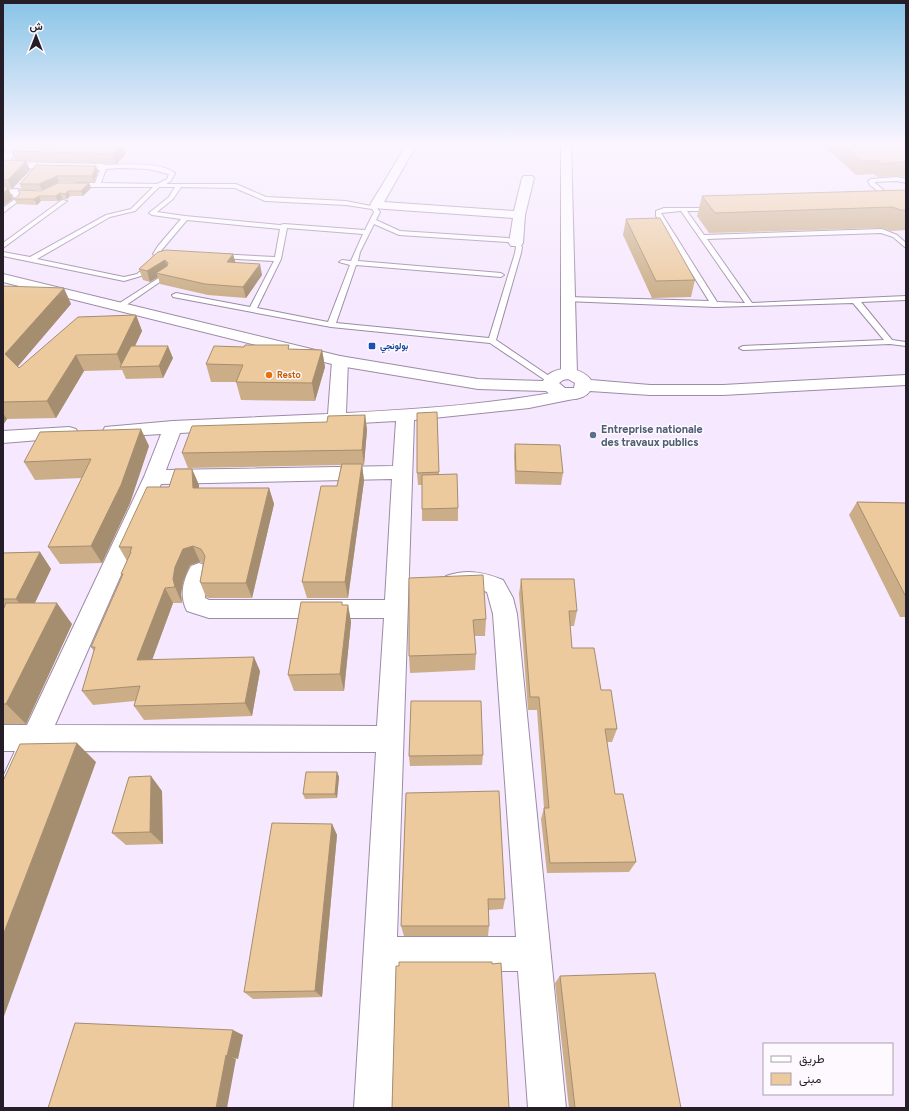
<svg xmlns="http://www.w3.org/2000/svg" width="909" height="1111" font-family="Figtree,Vazirmatn,sans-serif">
	<rect width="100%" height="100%" fill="#f6e8fe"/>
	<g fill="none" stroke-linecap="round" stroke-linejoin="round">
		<defs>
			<path id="service" d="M104 165C123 165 159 161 175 173L171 181 166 184H236L266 197 346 201 376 207 380 212 376 220 400 231 508 238 518 242 522 247 521 253 496 340 555 380 551 383 548 382 490 343 331 327 173 297 172 295 176 293 250 307 274 261 218 258 215 256 218 254 275 257 280 229 187 220 160 252H172L175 254 174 255H154L153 254 158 246 181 219 152 215 149 213 169 197 175 187H159L135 211 110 217 37 259 124 277 137 274 150 263H154V265L141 276 124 281 3 256V252L30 257 106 215 131 209 153 187H76L73 185 76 183H95L101 167ZM120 168 148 169 169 174 167 179 157 184 101 183 106 169ZM181 187 235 188 265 201 346 205 372 209 374 212 365 230 284 224 280 225 185 216 157 212 173 199ZM374 224 399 235 507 242 514 244 516 247 515 253 489 338 336 323 356 265 501 277 504 275 501 273 358 261 360 252ZM287 228 363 234 351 261 342 260 339 262 350 265 328 322 257 308 281 259Z
				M897 177 906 179V183L897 181 874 182 894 199 895 200 892 202 870 185 868 181 871 179Z
				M16 189 34 191 37 193 34 195 18 194 21 199 20 200 3 213V208L15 199 12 194H3V190Z
				M62 200 67 201 3 248V243Z
				M664 208H715V210L713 211H687L704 235 882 229 897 235 906 243V248L893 237 881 233 707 239 752 303 906 296V300L861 302 892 340 906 342V346L890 344 743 350 739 348 743 346 884 340 853 303 715 307 565 301 564 299 568 297 709 301 656 216V211ZM681 211 745 303 717 302 661 213Z
				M168 272 170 273V275L122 308H119L115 306Z"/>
			<path id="minor" d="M3 144H18L19 146 10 161 11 162 104 164 109 167 104 170 8 168 3 166V155L7 149H3Z
				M407 144H417L384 202 514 211 522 178 524 176H532L534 178 525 215 523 243 521 246H511L509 243 513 218 372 208 370 205Z
				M561 144H571L577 374 575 378 569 379 563 378 561 374Z
				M340 356 346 358 348 361 346 413C422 409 498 404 572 389L578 390 581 394 578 398 529 408 414 420 397 937H516L493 614 487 592C474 587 459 593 446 588L443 582 446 576C467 569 483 572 503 580L513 598 517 614 566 1108H528L518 971H396L392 1108H354L376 752 43 751 13 819 3 824V777L15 751H3V725H27L144 477 161 434 112 437 105 435 103 431 105 427 173 421 328 414 332 361 334 358ZM396 421 393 466 166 470 180 433ZM392 479 385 600H209L205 598V595L210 572 207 566 199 563 191 566C183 580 179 596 187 611L209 618H384L377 726 55 725 161 484Z
				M69 427 76 429 78 433 76 437 3 443V431Z"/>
			<path id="secondary" d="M3 274 340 356 478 379 543 381C552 365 580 365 591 380L650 385H723L906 375V385L723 395H650L590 391C582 403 556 401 546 391L478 389 340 366 3 282ZM568 379 575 383 574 388H565L559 383 563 380Z"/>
		</defs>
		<use href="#service" stroke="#9c8ba5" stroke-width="2"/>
		<use href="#minor" stroke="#9c8ba5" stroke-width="2"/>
		<use href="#secondary" stroke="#9c8ba5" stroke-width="2"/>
		<use href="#service" fill="#fff" fill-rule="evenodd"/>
		<use href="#minor" fill="#fff" fill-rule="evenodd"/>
		<use href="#secondary" fill="#fff" fill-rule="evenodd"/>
	</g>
	<path fill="#cbae88" d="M242 144H259L258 146Z
		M825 144H906V177L897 176 878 177 874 174 856 175 824 146Z
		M123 145 126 154 116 164 26 161 30 170 12 189H9L13 199 3 206V160H15L11 151Z
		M36 165 98 171 94 182H59L42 190H22L20 184Z
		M89 183 91 188 83 196H70L67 199H62L58 201H41L37 205 17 204 14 199 41 191Z
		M906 190V230L891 231 882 228 709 233 697 216 702 196Z
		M626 219 695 280 691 297 652 298 623 235Z
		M158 252 235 262 262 275 246 298 208 295 160 284 158 277 150 282 143 280 139 269Z
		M3 286 71 304 18 366 19 368 136 315 142 331 135 346 173 358 163 378 126 379 122 370 84 371 56 418 7 419 3 425Z
		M289 345V349L322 350 325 367 315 401 241 400 236 382H211L206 364 244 347Z
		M437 412 439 474 458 508V521H422V485H418L417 473Z
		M365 415 367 430 364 465H362L364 481 348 598H307L302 582 337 486 341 465 188 468 182 453Z
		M515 444 563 473 561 485 515 484 514 456Z
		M149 446 130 503 102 563 60 564 48 547 82 478 35 480 24 462Z
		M192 469 199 485V488H269L274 504 252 598H209L206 597 200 582 203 563 200 562 190 565 183 582 181 594 182 603H173L152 659 260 671 252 716 144 720 134 706 135 701 93 705 82 691 94 651 91 647 122 576 121 574 127 561 119 547 169 487Z
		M857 502 906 503V617H900L849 515Z
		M40 552 51 569 35 603 72 624 26 724H3V553Z
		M409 578 486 619 485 636H475L476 654 475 670 410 673 409 656Z
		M521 579 577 611 574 626H570L572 648 601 690 617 729 612 742H607L615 794 636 862 629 872 547 873 541 819 544 808 537 710H528L519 594Z
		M342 602V605H348L351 622 344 691H294L288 675Z
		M483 755 482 765 410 766 409 756Z
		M337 772 339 777 337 798 305 799 303 794Z
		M162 791 163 844 126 845 112 833Z
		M406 793 505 899 503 909 489 910V926L488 936H404L401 926Z
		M332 824 337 835 322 997 253 999 244 992Z
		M560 976 681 1108H569L555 983Z"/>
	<path fill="#a58d6f" d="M123 145 126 154 116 164 113 154Z
		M26 161 30 170 12 189 8 180Z
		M96 166 98 171 94 182 92 176Z
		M57 176 59 182 42 190 39 184Z
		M89 183 91 188 83 196 81 191Z
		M8 189 13 199 3 206V193Z
		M68 191 70 196 67 199 65 194Z
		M60 193 62 199 58 201 56 196Z
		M39 196 41 201 37 205 34 199Z
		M233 254 236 264 227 262Z
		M165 260 169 271 156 273 158 277 150 282 147 271Z
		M260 264 262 275 246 298 243 287Z
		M64 288 71 304 14 371 5 354Z
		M136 315 142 331 125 367H122L117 354Z
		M168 346 173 358 163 378 159 366Z
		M322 350 325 367 315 401 312 383Z
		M76 355 84 371 56 418 47 401Z
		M3 413 7 419 3 425Z
		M365 415 367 430 364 465 362 450Z
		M141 429 149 446 130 503 102 563 91 546Z
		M362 464 364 481 348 598 345 582Z
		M192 469 199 485V504L193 488Z
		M269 488 274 504 252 598 246 583Z
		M193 546 200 562 190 565 183 582 181 594 182 603 175 587 173 579 175 567 183 549Z
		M40 552 51 569 29 615 16 599Z
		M165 588 173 603 147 674 137 660Z
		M57 603 72 624 26 724 6 704Z
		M348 605 351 622 344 691 340 674Z
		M254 657 260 671 252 716 245 703Z
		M77 743 96 762 3 1019V935Z
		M337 772 339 777 337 798 335 794Z
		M151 776 162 791 163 844 150 832Z
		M332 824 337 835 322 997 315 991Z
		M233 1030 243 1035 238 1059 227 1056Z
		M226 1055 236 1059 227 1108H216Z"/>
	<path fill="#ecca9e" stroke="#a58d6f" d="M19 144H120L123 145 113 154 11 151Z
		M842 144H906V163L903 162 883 164 880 161H861Z
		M3 160 26 161 8 180H3Z
		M36 165 96 166 92 176H57L39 184H20Z
		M58 183H89L81 191H68L65 194 60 193 56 196H39L34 199H14L20 194 18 190 41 191Z
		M3 186H7L8 189 3 193Z
		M906 190V210H901L892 207 715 213 702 196Z
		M660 218 695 280 656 281 626 219Z
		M166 250 233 254 227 262 260 264 243 287 205 284 156 273 167 266 168 263 165 260 147 271 139 269 158 252Z
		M3 286 64 288 5 354 19 368 78 317 136 315 117 354 76 355 47 401 3 402Z
		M245 345H289L288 349 322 350 312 383 236 382 243 365 206 364 214 346 244 347Z
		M131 346H168L159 366 120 367Z
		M437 412 439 472 417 473V413Z
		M365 415 362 450 182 453 192 426 327 422 328 416Z
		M141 429 121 485 91 546 48 547 91 459 24 462 40 432Z
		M515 444 560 445 563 473 516 471Z
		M342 464H362L345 582H302L321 486H337Z
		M175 469H192L193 488H269L246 583H202L200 582 205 556 201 549 193 546 183 549 175 567 173 579 175 587 165 588 137 660 254 657 245 703 134 706 140 686 82 691 95 647H91L123 574H121L131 552H130L132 547H119L147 487H169Z
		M457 474 458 508 422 509V475Z
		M857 502 906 503V597Z
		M40 552 16 599H3V553Z
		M483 575 486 619 473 620 476 654 409 656V578Z
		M521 579H574L577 611H569L572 648H594L601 690H611L617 729H605L615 794H623L636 862 550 863 544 808H549L539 697H530Z
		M301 602H342V605H348L340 674 288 675Z
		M6 603H57L6 704H3V610Z
		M411 701H481L483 755 409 756Z
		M77 743 3 935V781L20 744Z
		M306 772H337L335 794H303Z
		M151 776 150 832 112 833 129 777Z
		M499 791 505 899H488L489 926H401L406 793Z
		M272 823 332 824 315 991 244 992Z
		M399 962H492V964L501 963 509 1108H392L396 966H399Z
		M655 973 681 1108H575L560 976Z
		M75 1023 233 1030 227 1056 226 1055 216 1108H48Z"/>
	<linearGradient id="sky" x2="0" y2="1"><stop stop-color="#88c4e7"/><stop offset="0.48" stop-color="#fbf5ff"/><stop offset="1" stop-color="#fbf5ff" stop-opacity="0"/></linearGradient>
	<rect width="909" height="300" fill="url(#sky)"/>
	<rect fill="#1a4fb4" stroke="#fdf9ff" stroke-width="1.5" x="368" y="342" width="8" height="8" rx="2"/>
	<circle fill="#e8710a" stroke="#fdf9ff" stroke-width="1.5" cx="269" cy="375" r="4"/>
	<circle fill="#5c6f8a" stroke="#fdf9ff" stroke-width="1.5" cx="593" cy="435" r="4"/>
	<g text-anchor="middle" stroke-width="3" stroke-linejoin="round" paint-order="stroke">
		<g font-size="9" font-weight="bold" fill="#164399" stroke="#fdf9ff" text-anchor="start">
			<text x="380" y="349">بولونجي</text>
		</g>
		<g font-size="9" font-weight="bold" fill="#c56008" stroke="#fdf9ff" text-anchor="start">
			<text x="277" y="378">Resto</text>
		</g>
		<g font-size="11" font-weight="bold" fill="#4e5e75" stroke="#fdf9ff" text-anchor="start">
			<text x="601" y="433">Entreprise nationale<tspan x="601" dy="13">des travaux publics</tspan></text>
		</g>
	</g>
	<rect width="909" height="1111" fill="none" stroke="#251e28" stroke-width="8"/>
	<rect x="763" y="1043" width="130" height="52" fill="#fdf9ff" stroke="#a7a1a9"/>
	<rect x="771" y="1056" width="20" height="6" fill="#ffffff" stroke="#a7a1a9"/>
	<text x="799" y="1063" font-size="12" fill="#251e28">طريق</text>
	<rect x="771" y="1073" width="20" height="12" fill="#ecca9e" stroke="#a7a1a9"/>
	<text x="799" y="1083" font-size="12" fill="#251e28">مبنى</text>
	<g transform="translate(36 36)" stroke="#fdf9ff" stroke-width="3" paint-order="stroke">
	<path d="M0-3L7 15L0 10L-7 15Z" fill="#251e28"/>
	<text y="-6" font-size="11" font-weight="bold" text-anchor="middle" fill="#251e28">ش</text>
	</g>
</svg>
